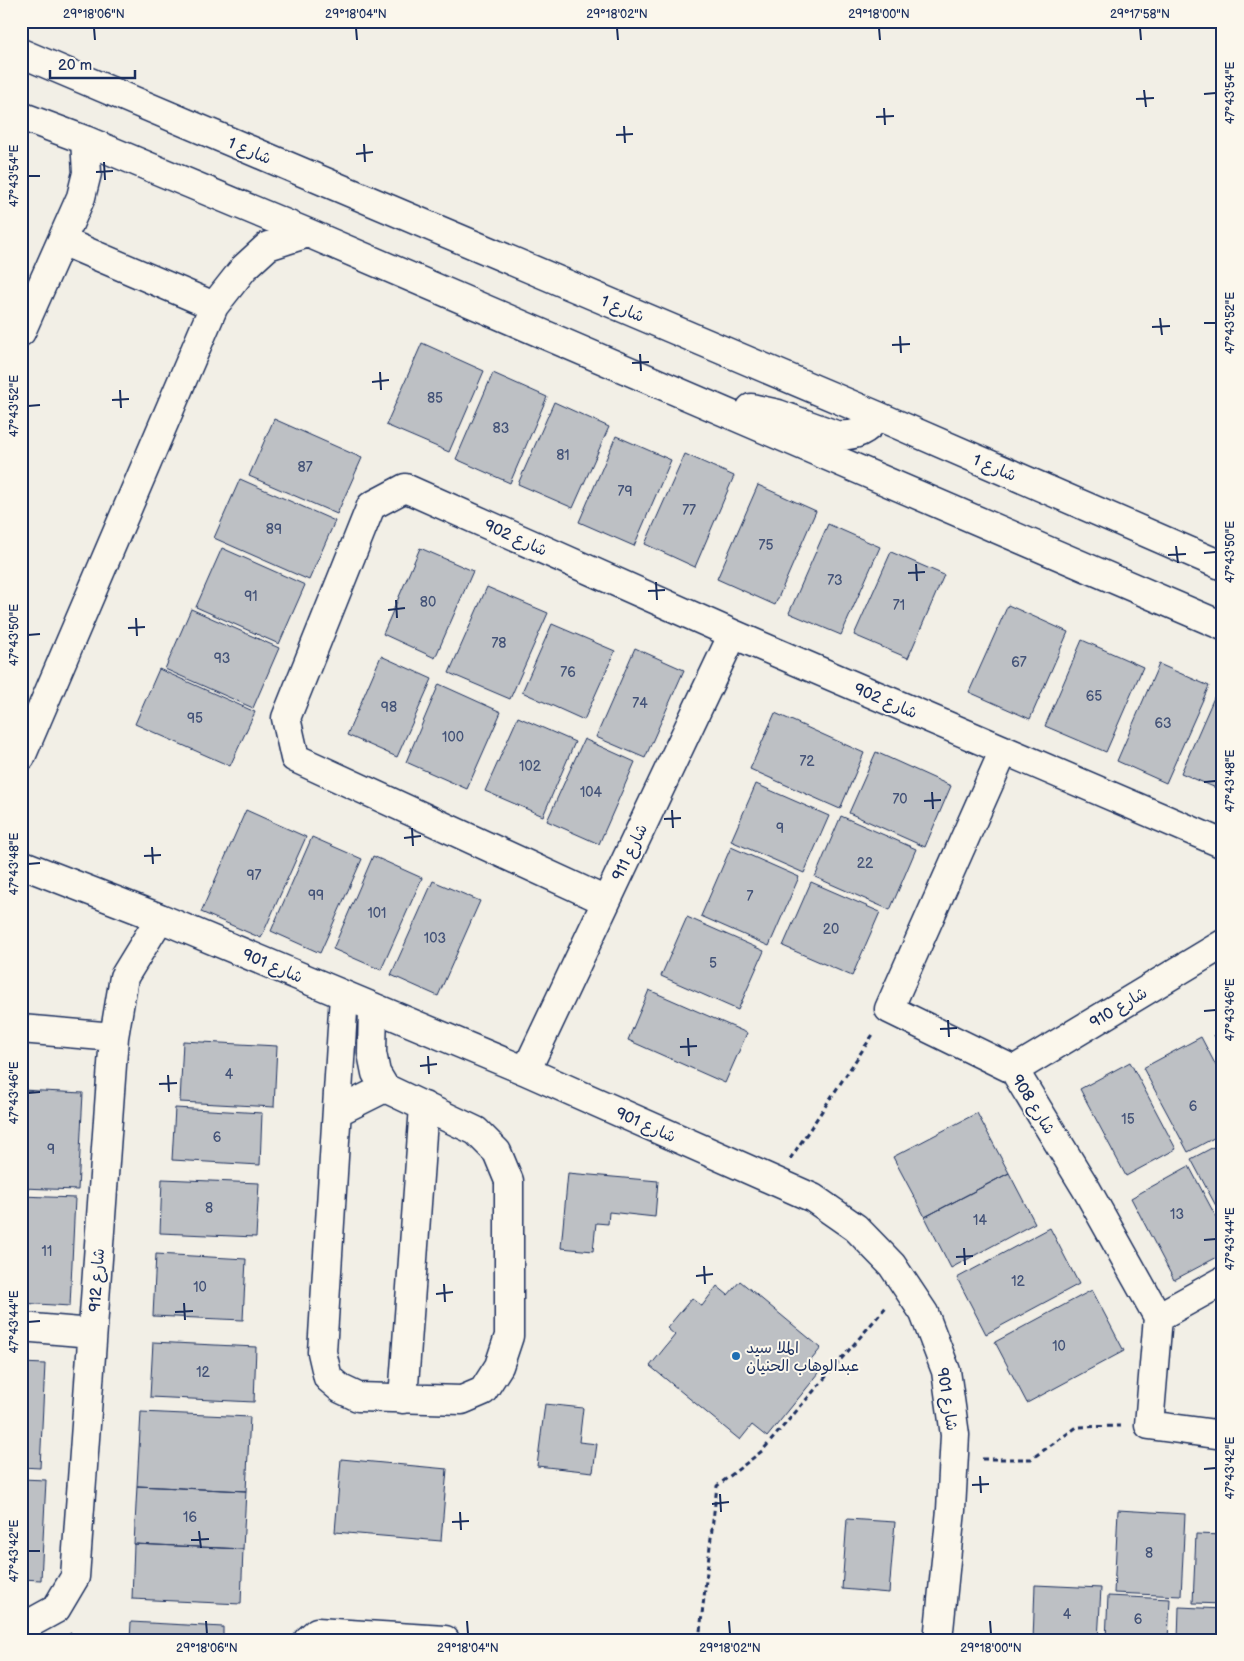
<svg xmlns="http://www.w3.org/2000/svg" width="1244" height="1661" font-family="'Balsamiq Sans','Playpen Sans Arabic',sans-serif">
	<rect width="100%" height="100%" fill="#f2efe6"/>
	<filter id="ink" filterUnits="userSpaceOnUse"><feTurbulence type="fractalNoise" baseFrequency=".02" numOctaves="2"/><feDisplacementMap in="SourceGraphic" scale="10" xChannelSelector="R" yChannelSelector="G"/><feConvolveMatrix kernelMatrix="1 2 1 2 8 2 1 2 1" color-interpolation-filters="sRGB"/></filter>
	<g filter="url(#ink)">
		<path fill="#bdc0c4" stroke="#1b2f5e" d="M422 343 484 371 449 452 386 425Z
			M493 373 547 397 510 483 456 459Z
			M554 402 609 427 573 508 518 484Z
			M274 419 362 458 337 514 249 476Z
			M616 436 671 460 634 546 579 522Z
			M685 454 734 476 695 567 645 544Z
			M240 479 335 521 309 580 214 538Z
			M758 485 816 511 775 605 717 579Z
			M828 524 880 547 841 635 789 613Z
			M222 548 305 585 279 644 196 607Z
			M420 548 473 571 435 658 383 634Z
			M891 552 944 575 908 658 854 635Z
			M487 587 548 613 510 699 449 673Z
			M1008 605 1068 632 1030 719 969 692Z
			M191 609 279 648 253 708 165 669Z
			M552 624 615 651 584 720 522 692Z
			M1082 640 1143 667 1106 752 1045 726Z
			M635 648 684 670 645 758 596 737Z
			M381 656 432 679 397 757 347 735Z
			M1159 664 1209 686 1166 783 1117 761Z
			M159 669 255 712 230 766 135 724Z
			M439 684 501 712 467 789 406 762Z
			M1216 693 1223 696V791L1181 773Z
			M775 713 864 753 840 809 750 769Z
			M518 717 575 742 543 816 485 791Z
			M584 739 635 762 599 844 547 821Z
			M876 752 951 786 925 847 849 813Z
			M756 784 829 816 804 873 731 841Z
			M246 810 306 837 261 938 201 912Z
			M841 816 916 849 890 910 815 877Z
			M312 837 362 859 320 953 271 931Z
			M731 847 799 877 769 946 701 916Z
			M373 856 422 878 381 970 333 949Z
			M433 881 480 901 438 996 391 975Z
			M811 882 880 912 852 976 783 946Z
			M687 917 764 951 738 1010 661 976Z
			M649 990 747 1033 725 1083 628 1040Z
			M1223 1030V1051L1214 1035Z
			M1201 1037 1223 1079V1133L1188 1152 1143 1068Z
			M183 1041 277 1046 274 1107 180 1102Z
			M1130 1062 1176 1149 1126 1176 1080 1089Z
			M22 1090 83 1093 78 1190 21 1188Z
			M175 1108 262 1113 260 1165 172 1160Z
			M977 1113 1009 1173 925 1217 893 1157Z
			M1223 1142V1219L1191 1159Z
			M1189 1166 1223 1230V1254L1174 1280 1131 1198Z
			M568 1173 658 1181 655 1217 609 1212 608 1224 596 1223 593 1251 561 1248Z
			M1009 1173 1035 1223 951 1268 925 1217Z
			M162 1179 259 1183 256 1237 160 1233Z
			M21 1196 75 1198 70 1306 21 1303Z
			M1050 1228 1079 1284 986 1334 957 1278Z
			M156 1254 246 1259 243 1320 153 1316Z
			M740 1281 821 1348 808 1364 819 1373 767 1437 752 1425 740 1440 650 1366 675 1335 667 1328 692 1298 702 1306 717 1286 728 1295Z
			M1092 1290 1124 1351 1027 1403 995 1342Z
			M153 1342 256 1347 254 1402 150 1397Z
			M21 1363 45 1364 40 1468 21 1467Z
			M545 1404 583 1408 579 1442 597 1444 593 1472 537 1466Z
			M141 1412 250 1417 246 1491 137 1486Z
			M341 1459 447 1469 441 1541 335 1532Z
			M21 1479 46 1480 41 1580 21 1579Z
			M137 1486 246 1491 243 1549 134 1544Z
			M1118 1510 1185 1514 1181 1596 1114 1593Z
			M847 1519 895 1522 889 1593 842 1589Z
			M1196 1534 1223 1535V1604L1193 1603Z
			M134 1544 243 1549 241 1604 132 1599Z
			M1035 1585 1101 1588 1098 1640H1033Z
			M1108 1596 1170 1599 1168 1640H1106Z
			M1179 1607 1223 1609V1640H1178Z
			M131 1622 223 1627V1640H130Z
			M802 1637 862 1640H801Z"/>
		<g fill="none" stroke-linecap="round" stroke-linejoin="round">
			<defs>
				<path id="minor" d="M21 53 878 416 1223 566
					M21 116 85 140 308 233 1223 626
					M62 241 214 306
					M21 332 81 197 87 173 85 140
					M751 408 778 414 836 435C855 437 867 431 878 416
					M1004 750 889 1009 1014 1070 1087 1190 1158 1317 1149 1425 1223 1435
					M21 757 214 306 244 268 268 246 308 233
					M21 864 160 918 526 1071 813 1198 856 1228 892 1265 924 1313 946 1371 955 1435 951 1510 938 1640
					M606 901 295 758 286 718 371 506 405 488 733 634 1223 844
					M344 995 322 1352 328 1378 341 1389 358 1397 462 1400 483 1391 499 1366 509 1336V1181L497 1152 476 1131 385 1088 376 1073 372 1053 373 1007
					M21 1029 114 1037
					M1014 1070 1223 944
					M526 1071 733 634
					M337 1112 385 1088
					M1158 1317 1223 1281
					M21 1327 92 1333
					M403 1399 424 1106
					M21 1626H25L56 1609 75 1577 114 1037 124 977 160 918
					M308 1640 317 1632 445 1640"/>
			</defs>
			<use href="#minor" stroke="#1b2f5e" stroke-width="31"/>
			<path stroke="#1b2f5e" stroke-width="3" stroke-dasharray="5 4" stroke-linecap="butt" d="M790 1159 874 1033
				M982 1459H1031L1077 1427 1121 1426
				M70 1633 74 1640
				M699 1640 717 1486 762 1451 886 1307"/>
			<use href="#minor" stroke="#fbf7ec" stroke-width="28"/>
		</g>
	</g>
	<path fill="none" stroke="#1b2f5e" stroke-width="2" d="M94 28 95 40M356 28 357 40M617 28 618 40M879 28 880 40M1140 28 1141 40M1144 90 1146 107M1204 94 1216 93M1136 99 1154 98M884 108 885 125M876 117 894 116M624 126 625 143M616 135 633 134M364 144 365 162M356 154 373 152M104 162 105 180M96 172 113 171M28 176H40M1160 318 1162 335M1204 323H1216M1152 327 1170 326M900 336 901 353M892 345 910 344M640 354 641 371M632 363 649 362M380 372 381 390M372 382 389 380M120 390 121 408M112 400 129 399M28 406 40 405M1176 546 1178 563M1204 553 1216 552M1168 555 1186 554M916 564 917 581M908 573 925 572M656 582 657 600M648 591 665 590M396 600 397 618M388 610 405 608M136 618 137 636M128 628 145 627M28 635 40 634M1204 782 1216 781M932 792 933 809M924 801 941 800M672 810 673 828M664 819 681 818M412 828 413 846M404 838 421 836M152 847 153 864M144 856 161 855M28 864 40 863M1204 1011 1216 1010M948 1020 949 1037M940 1029 957 1028M688 1038 689 1056M680 1047 697 1046M428 1056 429 1074M420 1066 437 1064M168 1075 169 1092M159 1084 177 1083M28 1093 40 1092M1204 1240 1216 1239M964 1248 965 1265M956 1257 973 1256M704 1266 705 1284M696 1276 713 1274M444 1284 445 1302M436 1294 453 1292M184 1303 185 1320M175 1312 193 1311M28 1322 40 1321M1204 1469 1216 1468M980 1476 981 1493M972 1485 989 1484M720 1494 721 1512M712 1504 729 1502M460 1512 461 1530M452 1522 469 1521M199 1531 201 1548M191 1540 209 1539M28 1551H40M206 1621 207 1634M467 1621 468 1634M729 1621 730 1634M990 1621 991 1634"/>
	<circle fill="#1f6fb2" stroke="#fbf7ec" stroke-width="2" cx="736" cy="1356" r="5"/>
	<g text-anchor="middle" stroke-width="4" stroke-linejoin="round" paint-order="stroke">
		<g font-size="14" fill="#445378">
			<text x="435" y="403">85</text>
			<text x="501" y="433">83</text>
			<text x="563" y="460">81</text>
			<text x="305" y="472">87</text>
			<text x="625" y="496">79</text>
			<text x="689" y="515">77</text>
			<text x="274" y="534">89</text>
			<text x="766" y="550">75</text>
			<text x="835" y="585">73</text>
			<text x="251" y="601">91</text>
			<text x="428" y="607">80</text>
			<text x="899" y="610">71</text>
			<text x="499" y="648">78</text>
			<text x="222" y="663">93</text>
			<text x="1019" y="667">67</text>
			<text x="568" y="677">76</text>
			<text x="1094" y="701">65</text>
			<text x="640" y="708">74</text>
			<text x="389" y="712">98</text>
			<text x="195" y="723">95</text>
			<text x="1163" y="728">63</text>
			<text x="453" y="742">100</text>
			<text x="807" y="766">72</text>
			<text x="530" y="771">102</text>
			<text x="591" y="797">104</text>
			<text x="900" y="804">70</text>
			<text x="780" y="833">9</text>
			<text x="865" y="868">22</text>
			<text x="254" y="880">97</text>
			<text x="316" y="900">99</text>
			<text x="750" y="901">7</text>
			<text x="377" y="918">101</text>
			<text x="831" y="934">20</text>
			<text x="435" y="943">103</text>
			<text x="713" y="968">5</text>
			<text x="229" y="1079">4</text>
			<text x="1193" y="1111">6</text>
			<text x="1128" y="1124">15</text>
			<text x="217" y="1142">6</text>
			<text x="51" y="1154">9</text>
			<text x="209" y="1213">8</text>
			<text x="1177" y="1219">13</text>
			<text x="980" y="1225">14</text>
			<text x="47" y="1256">11</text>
			<text x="1018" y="1286">12</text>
			<text x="200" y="1292">10</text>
			<text x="1059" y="1351">10</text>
			<text x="203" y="1377">12</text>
			<text x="190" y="1522">16</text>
			<text x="1149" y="1558">8</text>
			<text x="1067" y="1619">4</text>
			<text x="1138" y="1624">6</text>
		</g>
		<g font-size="16" fill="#1b2f5e" stroke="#fbf7ec">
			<text transform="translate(250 150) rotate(23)" y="6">شارع 1</text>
			<text transform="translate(623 308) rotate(23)" y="6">شارع 1</text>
			<text transform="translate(995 467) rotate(23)" y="6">شارع 1</text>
			<text transform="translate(516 537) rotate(24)" y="6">شارع 902</text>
			<text transform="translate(886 700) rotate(23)" y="6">شارع 902</text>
			<text transform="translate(629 852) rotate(-64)" y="6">شارع 911</text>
			<text transform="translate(273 965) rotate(23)" y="6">شارع 901</text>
			<text transform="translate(1118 1007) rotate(-31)" y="6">شارع 910</text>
			<text transform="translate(1034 1104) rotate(58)" y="6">شارع 908</text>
			<text transform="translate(646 1124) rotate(24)" y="6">شارع 901</text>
			<text transform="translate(96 1280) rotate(-86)" y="6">شارع 912</text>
			<text transform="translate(948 1399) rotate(81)" y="6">شارع 901</text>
		</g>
		<g font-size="16" fill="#1b2f5e" stroke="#fbf7ec" text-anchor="start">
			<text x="746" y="1353">الملا سيد<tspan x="746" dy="18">عبدالوهاب الحنيان</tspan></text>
		</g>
	</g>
	<rect width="1244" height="1661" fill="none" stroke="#fbf7ec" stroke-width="55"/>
	<path d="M50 70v8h85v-8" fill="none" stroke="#1b2f5e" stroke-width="2.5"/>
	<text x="58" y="70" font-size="15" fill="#1b2f5e" stroke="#fbf7ec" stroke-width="4" paint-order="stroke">20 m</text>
	<rect x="28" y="28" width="1188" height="1606" fill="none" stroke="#1b2f5e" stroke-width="2"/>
	<g font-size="12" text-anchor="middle" fill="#1b2f5e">
		<text x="94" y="18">29°18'06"N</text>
		<text x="356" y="18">29°18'04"N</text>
		<text x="617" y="18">29°18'02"N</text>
		<text x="879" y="18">29°18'00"N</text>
		<text x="1140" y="18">29°17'58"N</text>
		<text transform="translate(1230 93) rotate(-90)" y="4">47°43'54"E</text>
		<text transform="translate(14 176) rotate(-90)" y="4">47°43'54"E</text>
		<text transform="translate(1230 323) rotate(-90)" y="4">47°43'52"E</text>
		<text transform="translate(14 406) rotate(-90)" y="4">47°43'52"E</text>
		<text transform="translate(1230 552) rotate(-90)" y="4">47°43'50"E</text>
		<text transform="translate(14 635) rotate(-90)" y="4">47°43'50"E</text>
		<text transform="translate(1230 781) rotate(-90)" y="4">47°43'48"E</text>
		<text transform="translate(14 864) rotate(-90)" y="4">47°43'48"E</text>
		<text transform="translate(1230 1010) rotate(-90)" y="4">47°43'46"E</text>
		<text transform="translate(14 1093) rotate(-90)" y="4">47°43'46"E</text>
		<text transform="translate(1230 1239) rotate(-90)" y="4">47°43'44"E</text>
		<text transform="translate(14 1322) rotate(-90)" y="4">47°43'44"E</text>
		<text transform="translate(1230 1468) rotate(-90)" y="4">47°43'42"E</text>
		<text transform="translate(14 1551) rotate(-90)" y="4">47°43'42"E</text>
		<text x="207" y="1652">29°18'06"N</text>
		<text x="468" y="1652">29°18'04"N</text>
		<text x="730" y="1652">29°18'02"N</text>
		<text x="991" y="1652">29°18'00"N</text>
	</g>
</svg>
